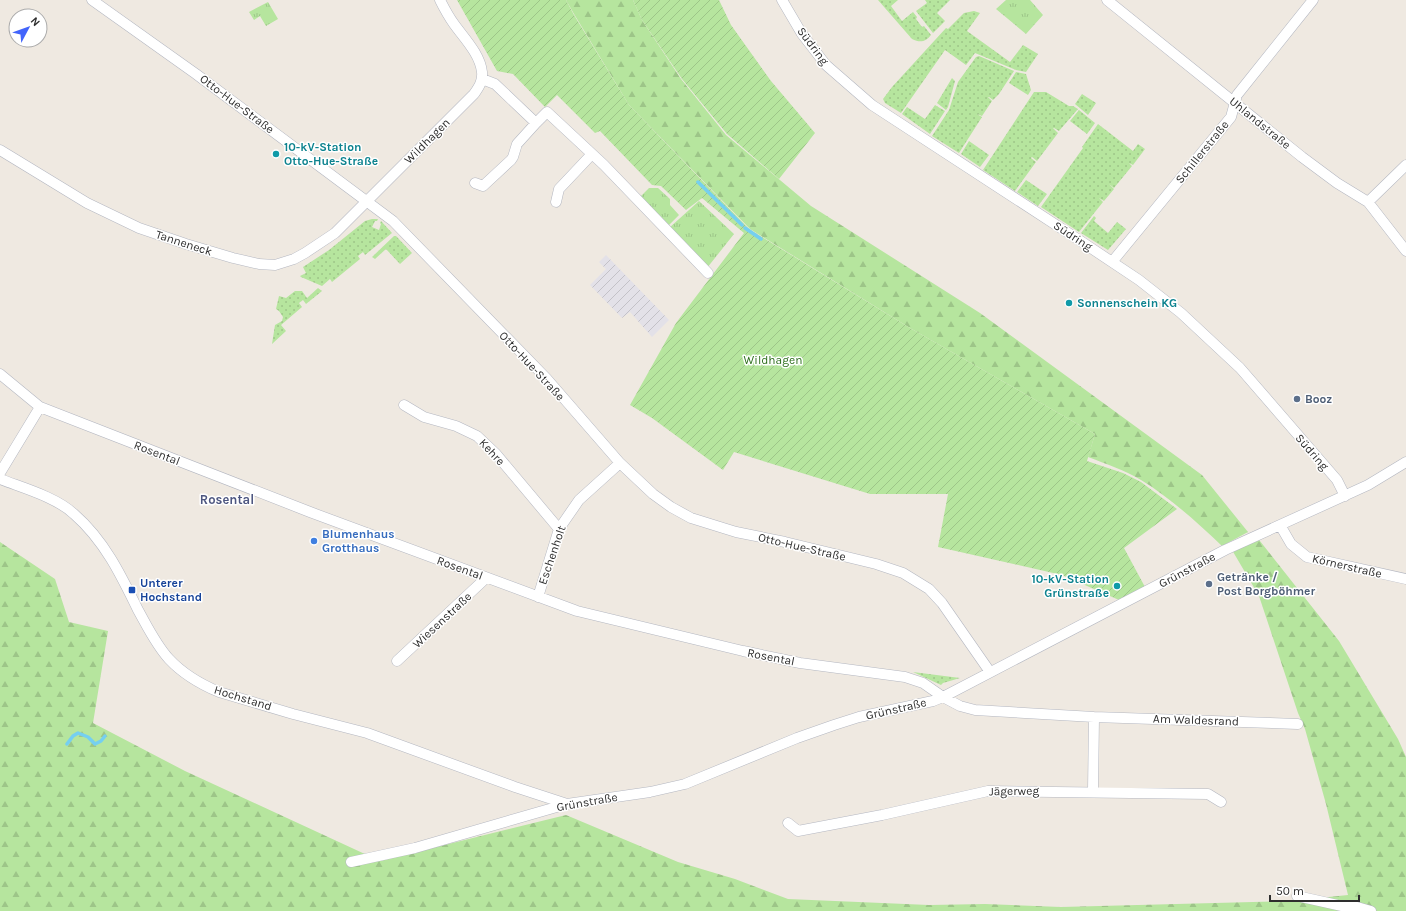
<svg xmlns="http://www.w3.org/2000/svg" width="1406" height="911" font-family="Karla,sans-serif">
	<defs>
		<pattern id="industrial-furrows" width="10" height="10" patternUnits="userSpaceOnUse"><rect width="10" height="10" fill="#e3e1e8"/><path d="M-1 1l2-2M0 10L10 0M9 11l2-2" fill="none" stroke="#c3c1c7"/></pattern>
		<pattern id="grass-dots" width="8" height="8" patternUnits="userSpaceOnUse"><rect width="8" height="8" fill="#b6e59e"/><path d="M2 2h.1M6 6h.1" fill="none" stroke="#9dc588" stroke-width="1.8" stroke-linecap="round"/></pattern>
		<pattern id="forest-firs" width="22" height="20" patternUnits="userSpaceOnUse"><rect width="22" height="20" fill="#b6e59e"/><path d="M5 1l3.5 6h-7zM16 11l3.5 6h-7z" fill="#9dc588"/></pattern>
		<pattern id="park-tufts" width="24" height="20" patternUnits="userSpaceOnUse"><rect width="24" height="20" fill="#b6e59e"/><path d="M3 7l-1-3M5 7V3M7 7l1-3M15 17l-1-3M17 17v-4M19 17l1-3" fill="none" stroke="#9dc588"/></pattern>
		<pattern id="garden-furrows" width="10" height="10" patternUnits="userSpaceOnUse"><rect width="10" height="10" fill="#b6e59e"/><path d="M-1 1l2-2M0 10L10 0M9 11l2-2" fill="none" stroke="#9dc588"/></pattern>
	</defs>
	<rect width="100%" height="100%" fill="#efe9e1"/>
	<path fill="url(#industrial-furrows)" d="M606 255 669 320 652 337 630 312 622 318 590 285 606 269 599 262Z"/>
	<path fill="url(#grass-dots)" d="M878 0H898L891 6 902 21 913 12 917 17 916 19 922 27 924 26 931 35C926 42 920 43 912 39Z
		M925 0H950L937 13 945 21 933 33 916 11 927 3Z
		M974 11 980 13 967 31 1010 62 1023 45 1038 54 1026 72 1016 70 975 53 966 65 945 50 901 113 885 103 883 99 892 87 946 28 948 29 964 13Z
		M979 56 1014 71 999 94 993 100 989 97H988L992 101 982 116 977 114 982 117 959 153 932 136 949 110 958 82 976 57Z
		M1016 72 1026 74 1031 90 1028 95 1009 83Z
		M952 78 955 81 948 107 946 110 937 103Z
		M1034 92H1046L1069 106H1073L1078 109 1059 131 1054 128H1053L1058 133 1037 161 1032 157 1031 158 1036 162 1015 191 983 170Z
		M1082 94 1096 103 1088 115 1075 104Z
		M935 105 945 111 930 134 902 114 907 107 925 119Z
		M1079 110 1095 123 1087 134 1070 121Z
		M1098 124 1133 151 1138 144 1145 149 1133 165 1129 163 1132 166 1114 188 1109 184 1114 189 1104 201 1099 198 1103 202 1079 232 1041 207 1083 148 1082 147Z
		M969 141 989 155 980 167 961 154Z
		M1026 180 1047 194 1038 206 1017 192Z
		M1094 216 1096 218 1094 221 1108 233 1117 222 1126 229 1108 250 1081 233Z
		M372 219H378L377 221H375L372 227 379 230 381 224 380 223 381 221 392 233 365 255 363 252 358 256 360 259 332 282 330 279 322 286 301 277 300 276 306 273 303 267 329 250 365 221Z
		M394 236H396L412 253 400 264 386 249 375 259 372 257Z
		M318 288 322 291 306 304 303 300 299 303 302 307 281 325 286 331 272 344 275 325 282 321 283 317 279 311 276 309 279 296 286 298 295 291H302L307 298Z
		M913 672 960 678 943 683 941 685Z"/>
	<path fill="url(#forest-firs)" d="M566 0H633L642 20 681 79 726 135 811 206 980 313 1202 475 1248 532 1222 546C1198 523 1169 497 1141 480 1125 470 1106 464 1088 457L1095 434 910 328 750 229 629 105 574 14Z
		M1256 536 1339 641 1398 739 1406 757V911H0V542L55 579 69 622 108 631 93 723 185 771 380 861 566 815 678 862 735 879 788 899 929 905 985 904 1061 907 1290 901 1348 895 1326 804 1305 729 1298 713 1259 596 1232 550Z"/>
	<path fill="url(#park-tufts)" d="M1006 0H1030L1043 15 1026 34 996 9Z
		M268 2 278 19 266 26 260 16 254 20 249 12Z
		M649 188H658L670 199V205L679 215 667 227 640 197Z
		M699 201 734 234 707 268 669 228Z"/>
	<path fill="url(#garden-furrows)" d="M457 0H566L574 15 629 105 749 229 910 328 1095 434 1087 461 1123 473 1141 482 1177 509 1124 548 1145 587 1119 600 1062 575 938 547 948 494H870L734 452 723 470 652 418 630 405 676 323 744 233 702 198 686 210 661 186 652 185 600 131 595 133 557 95 545 107 513 74 497 71Z
		M633 0H719L731 25 771 81 815 133 779 179 727 134 682 79 642 20Z"/>
	<g fill="none" stroke-linecap="round" stroke-linejoin="round">
		<path stroke="#75cff0" stroke-width="3.5" d="M698 182 742 225
			M745 228 761 239
			M67 744 73 736 78 733 88 737 95 744 101 741 105 736"/>
		<defs>
			<path id="street" d="M92 0 196 74 393 221 547 379 620 463 653 494 671 507 691 518 736 532 785 542 876 564 903 573 929 589 942 603 990 672
				M782 0 802 34 826 65 872 105 1076 238 1139 280 1181 313 1240 368 1337 480 1345 496
				M1107 0 1302 157 1337 183 1368 202 1406 251
				M482 79 495 84 536 123 547 112 604 165 708 273
				M0 150 87 203 139 228 186 244 233 258 259 264 275 265 294 259 305 253 335 233 474 94C479 87 483 81 482 72 480 54 464 38 454 24 449 17 444 8 440 0
				M475 183 483 186 511 160 513 157 517 144 536 123
				M556 202 559 189 592 154
				M1368 202 1406 165
				M1112 262 1231 117 1237 95 1313 0
				M0 374 40 407 310 512 577 611 743 651 800 663 905 677 923 683 943 697 960 706 975 710 1094 717 1298 724
				M404 405 424 417 456 426 477 436 496 454 559 529
				M0 473 40 407
				M0 479C23 488 56 497 74 514 104 540 121 575 138 610 147 626 156 645 169 659 183 674 200 684 219 692L293 714 367 733 515 787 567 804
				M1280 525 1291 544 1307 557 1406 579
				M538 597 559 529 579 500 620 463
				M397 661 486 578
				M1093 791 1094 717
				M788 823 798 831 882 815 988 791 1208 794 1221 802
				M351 862 415 848 567 804 650 792 685 784 797 738 834 725 859 717 933 701 943 697 1225 550 1368 485 1406 462
				M1297 896 1342 906 1357 907 1371 911"/>
		</defs>
		<use href="#street" stroke="#b4b7c1" stroke-width="11"/>
		<use href="#street" stroke="#fff" stroke-width="10"/>
	</g>
	<g fill="#0f9aa8" stroke="#fff" stroke-width="1.5">
		<circle cx="276" cy="154" r="4"/>
		<circle cx="1069" cy="303" r="4"/>
		<circle cx="1117" cy="586" r="4"/>
	</g>
	<g fill="#5c6f8a" stroke="#fff" stroke-width="1.5">
		<circle cx="1297" cy="399" r="4"/>
		<circle cx="1209" cy="584" r="4"/>
	</g>
	<circle fill="#3f7fe0" stroke="#fff" stroke-width="1.5" cx="314" cy="541" r="4"/>
	<rect fill="#1a4fb4" stroke="#fff" stroke-width="1.5" x="128" y="586" width="8" height="8" rx="2"/>
	<g text-anchor="middle" stroke-width="3" stroke-linejoin="round" paint-order="stroke">
		<g font-size="12" fill="#2e2e2e" stroke="#fff">
			<text transform="translate(813 46) rotate(53)" y="4">Südring</text>
			<text transform="translate(237 104) rotate(37)" y="4">Otto-Hue-Straße</text>
			<text transform="translate(1260 123) rotate(39)" y="4">Uhlandstraße</text>
			<text transform="translate(427 141) rotate(-45)" y="4">Wildhagen</text>
			<text transform="translate(1202 152) rotate(-51)" y="4">Schillerstraße</text>
			<text transform="translate(1073 236) rotate(33)" y="4">Südring</text>
			<text transform="translate(184 243) rotate(18)" y="4">Tanneneck</text>
			<text transform="translate(532 366) rotate(47)" y="4">Otto-Hue-Straße</text>
			<text transform="translate(492 452) rotate(47)" y="4">Kehre</text>
			<text transform="translate(1312 452) rotate(49)" y="4">Südring</text>
			<text transform="translate(157 453) rotate(21)" y="4">Rosental</text>
			<text transform="translate(802 547) rotate(13)" y="4">Otto-Hue-Straße</text>
			<text transform="translate(552 555) rotate(-71)" y="4">Eschenholt</text>
			<text transform="translate(1347 566) rotate(13)" y="4">Körnerstraße</text>
			<text transform="translate(460 568) rotate(20)" y="4">Rosental</text>
			<text transform="translate(1187 570) rotate(-28)" y="4">Grünstraße</text>
			<text transform="translate(442 620) rotate(-43)" y="4">Wiesenstraße</text>
			<text transform="translate(771 657) rotate(11)" y="4">Rosental</text>
			<text transform="translate(243 698) rotate(17)" y="4">Hochstand</text>
			<text transform="translate(896 709) rotate(-13)" y="4">Grünstraße</text>
			<text transform="translate(1196 720) rotate(2)" y="4">Am Waldesrand</text>
			<text transform="translate(1014 791) rotate(-1)" y="4">Jägerweg</text>
			<text transform="translate(587 802) rotate(-10)" y="4">Grünstraße</text>
		</g>
		<g font-size="12" font-weight="bold" fill="#0d838f" stroke="#fff" text-anchor="start">
			<text x="284" y="151">10-kV-Station<tspan x="284" dy="14">Otto-Hue-Straße</tspan></text>
			<text x="1077" y="307">Sonnenschein KG</text>
			<text x="1109" y="583" text-anchor="end">10-kV-Station<tspan x="1109" dy="14">Grünstraße</tspan></text>
		</g>
		<g font-size="12" fill="#2c6e1b" stroke="#fff">
			<text x="773" y="364">Wildhagen</text>
		</g>
		<g font-size="12" font-weight="bold" fill="#4e5e75" stroke="#fff" text-anchor="start">
			<text x="1305" y="403">Booz</text>
			<text x="1217" y="581">Getränke /<tspan x="1217" dy="14">Post Borgböhmer</tspan></text>
		</g>
		<g font-size="12" font-weight="bold" fill="#366cbe" stroke="#fff" text-anchor="start">
			<text x="322" y="538">Blumenhaus<tspan x="322" dy="14">Grotthaus</tspan></text>
		</g>
		<g font-size="12" font-weight="bold" fill="#164399" stroke="#fff" text-anchor="start">
			<text x="140" y="587">Unterer<tspan x="140" dy="14">Hochstand</tspan></text>
		</g>
		<g font-size="13" font-weight="bold" fill="#4d5680" stroke="#fff">
			<text x="227" y="504">Rosental</text>
		</g>
	</g>
	<g transform="translate(28 28) rotate(49)"><circle r="19" fill="#ffffff" stroke="#ababab"/>
	<path d="M0-3L7 15L0 10L-7 15Z" fill="#4264fb"/>
	<text y="-6" font-size="11" font-weight="bold" text-anchor="middle" fill="#2e2e2e">N</text>
	</g>
	<path d="M1270 895v6h89v-6" fill="none" stroke="#2e2e2e" stroke-width="2"/>
	<text x="1276" y="895" font-size="12" fill="#2e2e2e" stroke="#ffffff" stroke-width="3" paint-order="stroke">50 m</text>
</svg>
